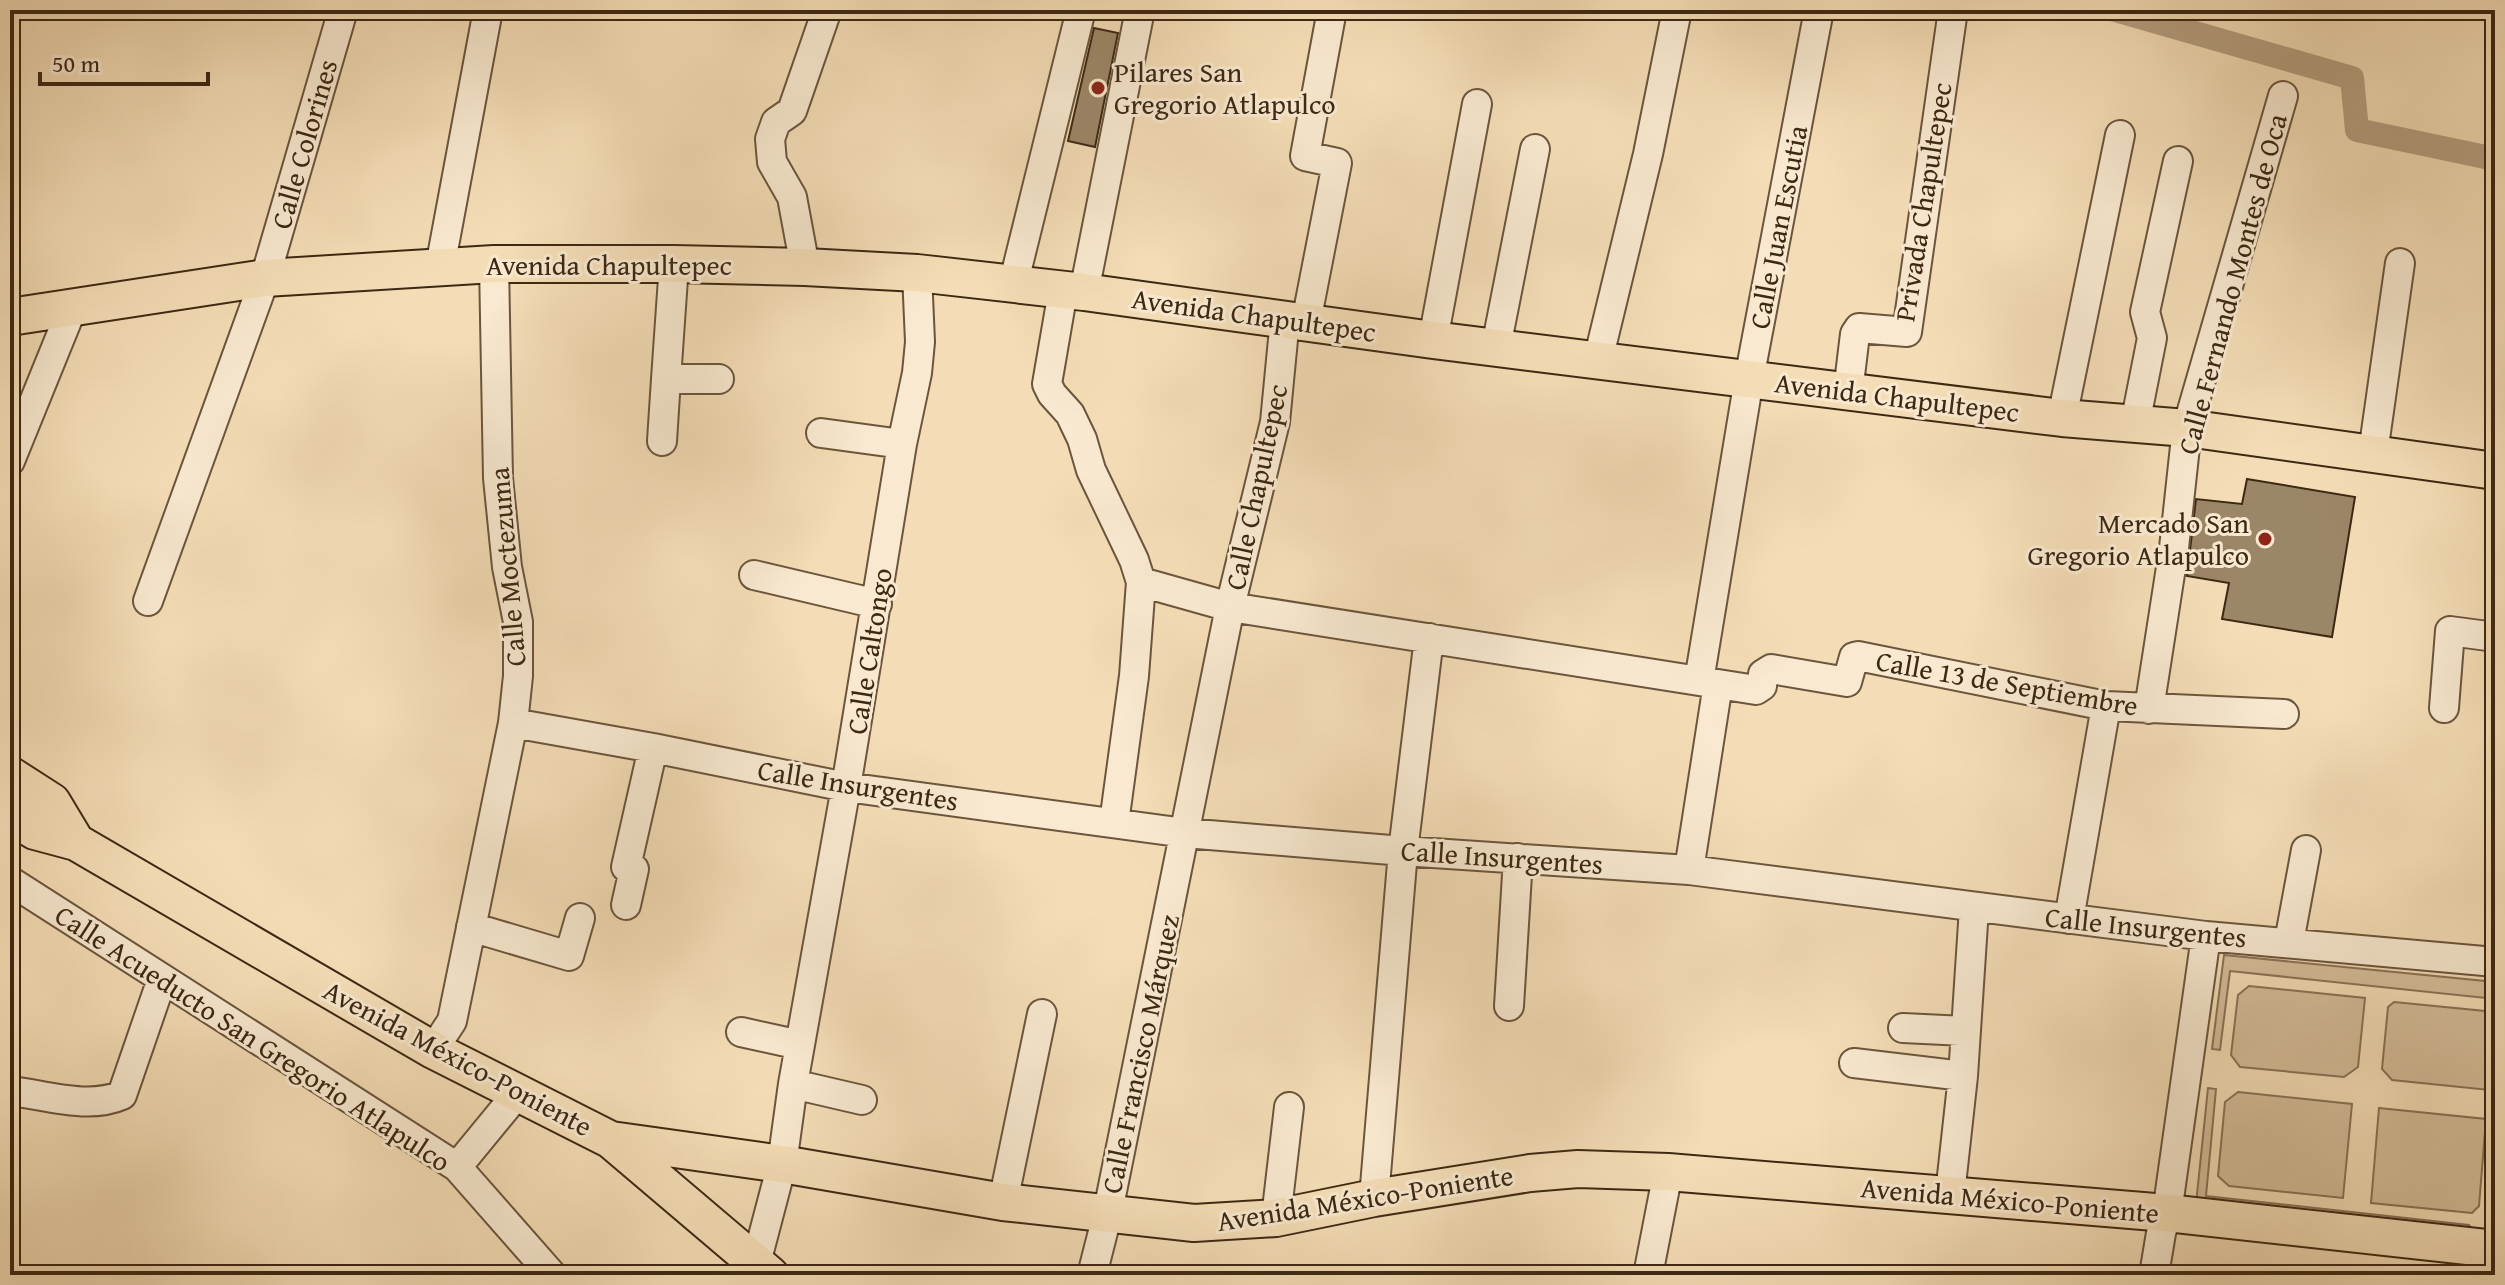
<svg xmlns="http://www.w3.org/2000/svg" width="2505" height="1285" font-family="'Gentium Book Plus',serif">
	<rect width="100%" height="100%" fill="#f4ddb6"/>
	<filter id="stains"><feTurbulence type="fractalNoise" baseFrequency=".0025" numOctaves="4"/><feColorMatrix values="0 0 0 0 .2 0 0 0 0 .09 0 0 0 0 .02 0 0 0 .5 -.17"/></filter>
	<radialGradient id="worn" r=".72"><stop offset=".6" stop-color="#630" stop-opacity="0"/><stop offset="1" stop-color="#630" stop-opacity=".3"/></radialGradient>
	<path fill="#d5be9a" stroke="#897356" stroke-width="2" d="M2224 955 2495 982V999L2230 971 2220 1050 2212 1049Z
		M2249 986 2365 998 2358 1067 2344 1077 2240 1067 2231 1055 2238 995Z
		M2394 1002 2495 1012 2489 1090 2392 1080 2382 1069 2388 1007Z
		M2208 1088 2216 1089 2206 1196 2469 1225 2476 1234 2196 1204Z
		M2238 1092 2352 1104 2343 1198 2229 1186 2218 1176 2225 1102Z
		M2379 1108 2486 1119 2479 1206 2472 1213 2371 1203Z"/>
	<g fill="none" stroke-linecap="round" stroke-linejoin="round">
		<path stroke="#b69f7f" stroke-width="24" d="M2115 10 2352 78 2357 130 2495 159"/>
	</g>
	<path fill="#9c8668" stroke="#3d2813" stroke-width="2" d="M1094 28 1118 33 1095 147 1068 141Z
		M2247 479 2355 497 2332 637 2222 619 2229 583 2187 576 2196 499 2242 504Z"/>
	<g fill="none" stroke-linecap="round" stroke-linejoin="round">
		<defs>
			<path id="minor" d="M440 267 488 10
				M805 267 792 197 772 162 770 139 776 122 792 111 827 10
				M1013 285 1081 10
				M1063 291 1047 384 1052 394 1070 414 1082 439 1091 470 1134 560 1141 582 1134 676 1114 823
				M1084 292 1140 10
				M1306 322 1337 163 1305 156 1332 10
				M1433 340 1477 104
				M1496 347 1535 149
				M1598 360 1648 154 1677 10
				M666 379 674 264
				M1848 392 1855 334 1859 328 1907 332 1953 10
				M2062 418 2120 135
				M2135 424 2152 338 2145 312 2178 161
				M821 433 902 444
				M662 441 666 379H719
				M2373 453 2400 263
				M10 461 73 306
				M754 575 877 604
				M1141 582 1230 607 1275 422 1285 319
				M148 601 265 278 343 10
				M1699 681 1749 379 1819 10
				M1718 684 1756 690 1762 686 1763 674 1771 669 1847 682 1854 657 1858 656 2106 706 2284 714
				M2444 708 2450 631 2495 637
				M2149 709 2174 548 2187 428 2283 96
				M513 723 653 748 846 787 1185 833 1403 851 1689 870 2206 936 2495 962
				M10 881 457 1167 552 1275
				M626 905 634 869 626 867 653 748
				M2069 919 2106 706
				M471 927 569 956 580 918
				M2289 942 2306 850
				M1509 1006 1518 858
				M1903 1028 1965 1031
				M741 1032 800 1045
				M433 1050 452 1021 513 723 518 676V622L507 567 498 478 494 264
				M1854 1063 1963 1076
				M793 1084 862 1100
				M10 1091C46 1095 88 1110 122 1095L162 979
				M457 1167 517 1094
				M1950 1194 1963 1076 1974 908
				M1374 1198 1403 851 1429 638
				M1003 1202 1042 1014
				M1276 1218 1289 1107
				M756 1263 782 1164 793 1084 846 787 902 444 917 373 920 342 917 273
				M1092 1275 1107 1216 1230 607 1718 684 1689 870
				M1648 1275 1668 1172
				M2154 1275 2161 1233 2167 1213 2206 936"/>
			<path id="major" d="M10 317 265 278 494 264H674L805 267 917 273 1084 292 1433 340 2062 418 2187 428 2495 471
				M10 775 52 802 76 842
				M10 816 35 831 76 842 433 1050 611 1140 782 1164 1003 1202 1194 1223 1276 1218 1374 1198 1530 1173 1578 1169 1668 1172 2167 1213 2495 1249
				M611 1140 770 1275"/>
		</defs>
		<use href="#minor" stroke="#6b553c" stroke-width="32"/>
		<use href="#major" stroke="#3d2813" stroke-width="40"/>
		<use href="#minor" stroke="#f8e9d0" stroke-width="28"/>
		<use href="#major" stroke="#f4ddb6" stroke-width="36"/>
	</g>
	<g fill="#8f2418" stroke="#f8e9d0" stroke-width="3">
		<circle cx="1098" cy="88" r="8"/>
		<circle cx="2265" cy="539" r="8"/>
	</g>
	<g text-anchor="middle" stroke-width="6" stroke-linejoin="round" paint-order="stroke">
		<g font-size="28" fill="#3d2813" stroke="#f8e9d0" text-anchor="start">
			<text x="1114" y="82">Pilares San<tspan x="1114" dy="32">Gregorio Atlapulco</tspan></text>
			<text x="2249" y="533" text-anchor="end">Mercado San<tspan x="2249" dy="32">Gregorio Atlapulco</tspan></text>
		</g>
		<g font-size="28" fill="#3d2813" stroke="#f8e9d0">
			<text transform="translate(304 144) rotate(-74)" y="10">Calle Colorines</text>
			<text transform="translate(1923 202) rotate(-81)" y="10">Privada Chapultepec</text>
			<text transform="translate(1778 227) rotate(-79)" y="10">Calle Juan Escutia</text>
			<text x="609" y="275">Avenida Chapultepec</text>
			<text transform="translate(2232 284) rotate(-75)" y="10">Calle Fernando Montes de Oca</text>
			<text transform="translate(1254 315) rotate(8)" y="10">Avenida Chapultepec</text>
			<text transform="translate(1897 397) rotate(7)" y="10">Avenida Chapultepec</text>
			<text transform="translate(1256 487) rotate(-78)" y="10">Calle Chapultepec</text>
			<text transform="translate(507 567) rotate(-95)" y="10">Calle Moctezuma</text>
			<text transform="translate(869 651) rotate(-81)" y="10">Calle Caltongo</text>
			<text transform="translate(2007 683) rotate(10)" y="10">Calle 13 de Septiembre</text>
			<text transform="translate(858 785) rotate(9)" y="10">Calle Insurgentes</text>
			<text transform="translate(1502 857) rotate(4)" y="10">Calle Insurgentes</text>
			<text transform="translate(2146 927) rotate(6)" y="10">Calle Insurgentes</text>
			<text transform="translate(253 1038) rotate(33)" y="10">Calle Acueducto San Gregorio Atlapulco</text>
			<text transform="translate(1140 1054) rotate(-78)" y="10">Calle Francisco Márquez</text>
			<text transform="translate(458 1058) rotate(28)" y="10">Avenida México-Poniente</text>
			<text transform="translate(1365 1198) rotate(-9)" y="10">Avenida México-Poniente</text>
			<text transform="translate(2010 1200) rotate(5)" y="10">Avenida México-Poniente</text>
		</g>
	</g>
	<rect width="2505" height="1285" fill="none" stroke="#f4ddb6" stroke-width="40"/>
	<rect x="12" y="12" width="2481" height="1261" fill="none" stroke="#3d2813" stroke-width="4"/>
	<rect x="20" y="20" width="2465" height="1245" fill="none" stroke="#3d2813" stroke-width="2"/>
	<path d="M40 72v12h168v-12" fill="none" stroke="#3d2813" stroke-width="4"/>
	<text x="52" y="72" font-size="24" fill="#3d2813" stroke="#f8e9d0" stroke-width="6" paint-order="stroke">50 m</text>
	<rect width="100%" height="100%" filter="url(#stains)"/>
	<rect width="100%" height="100%" fill="url(#worn)"/>
</svg>
